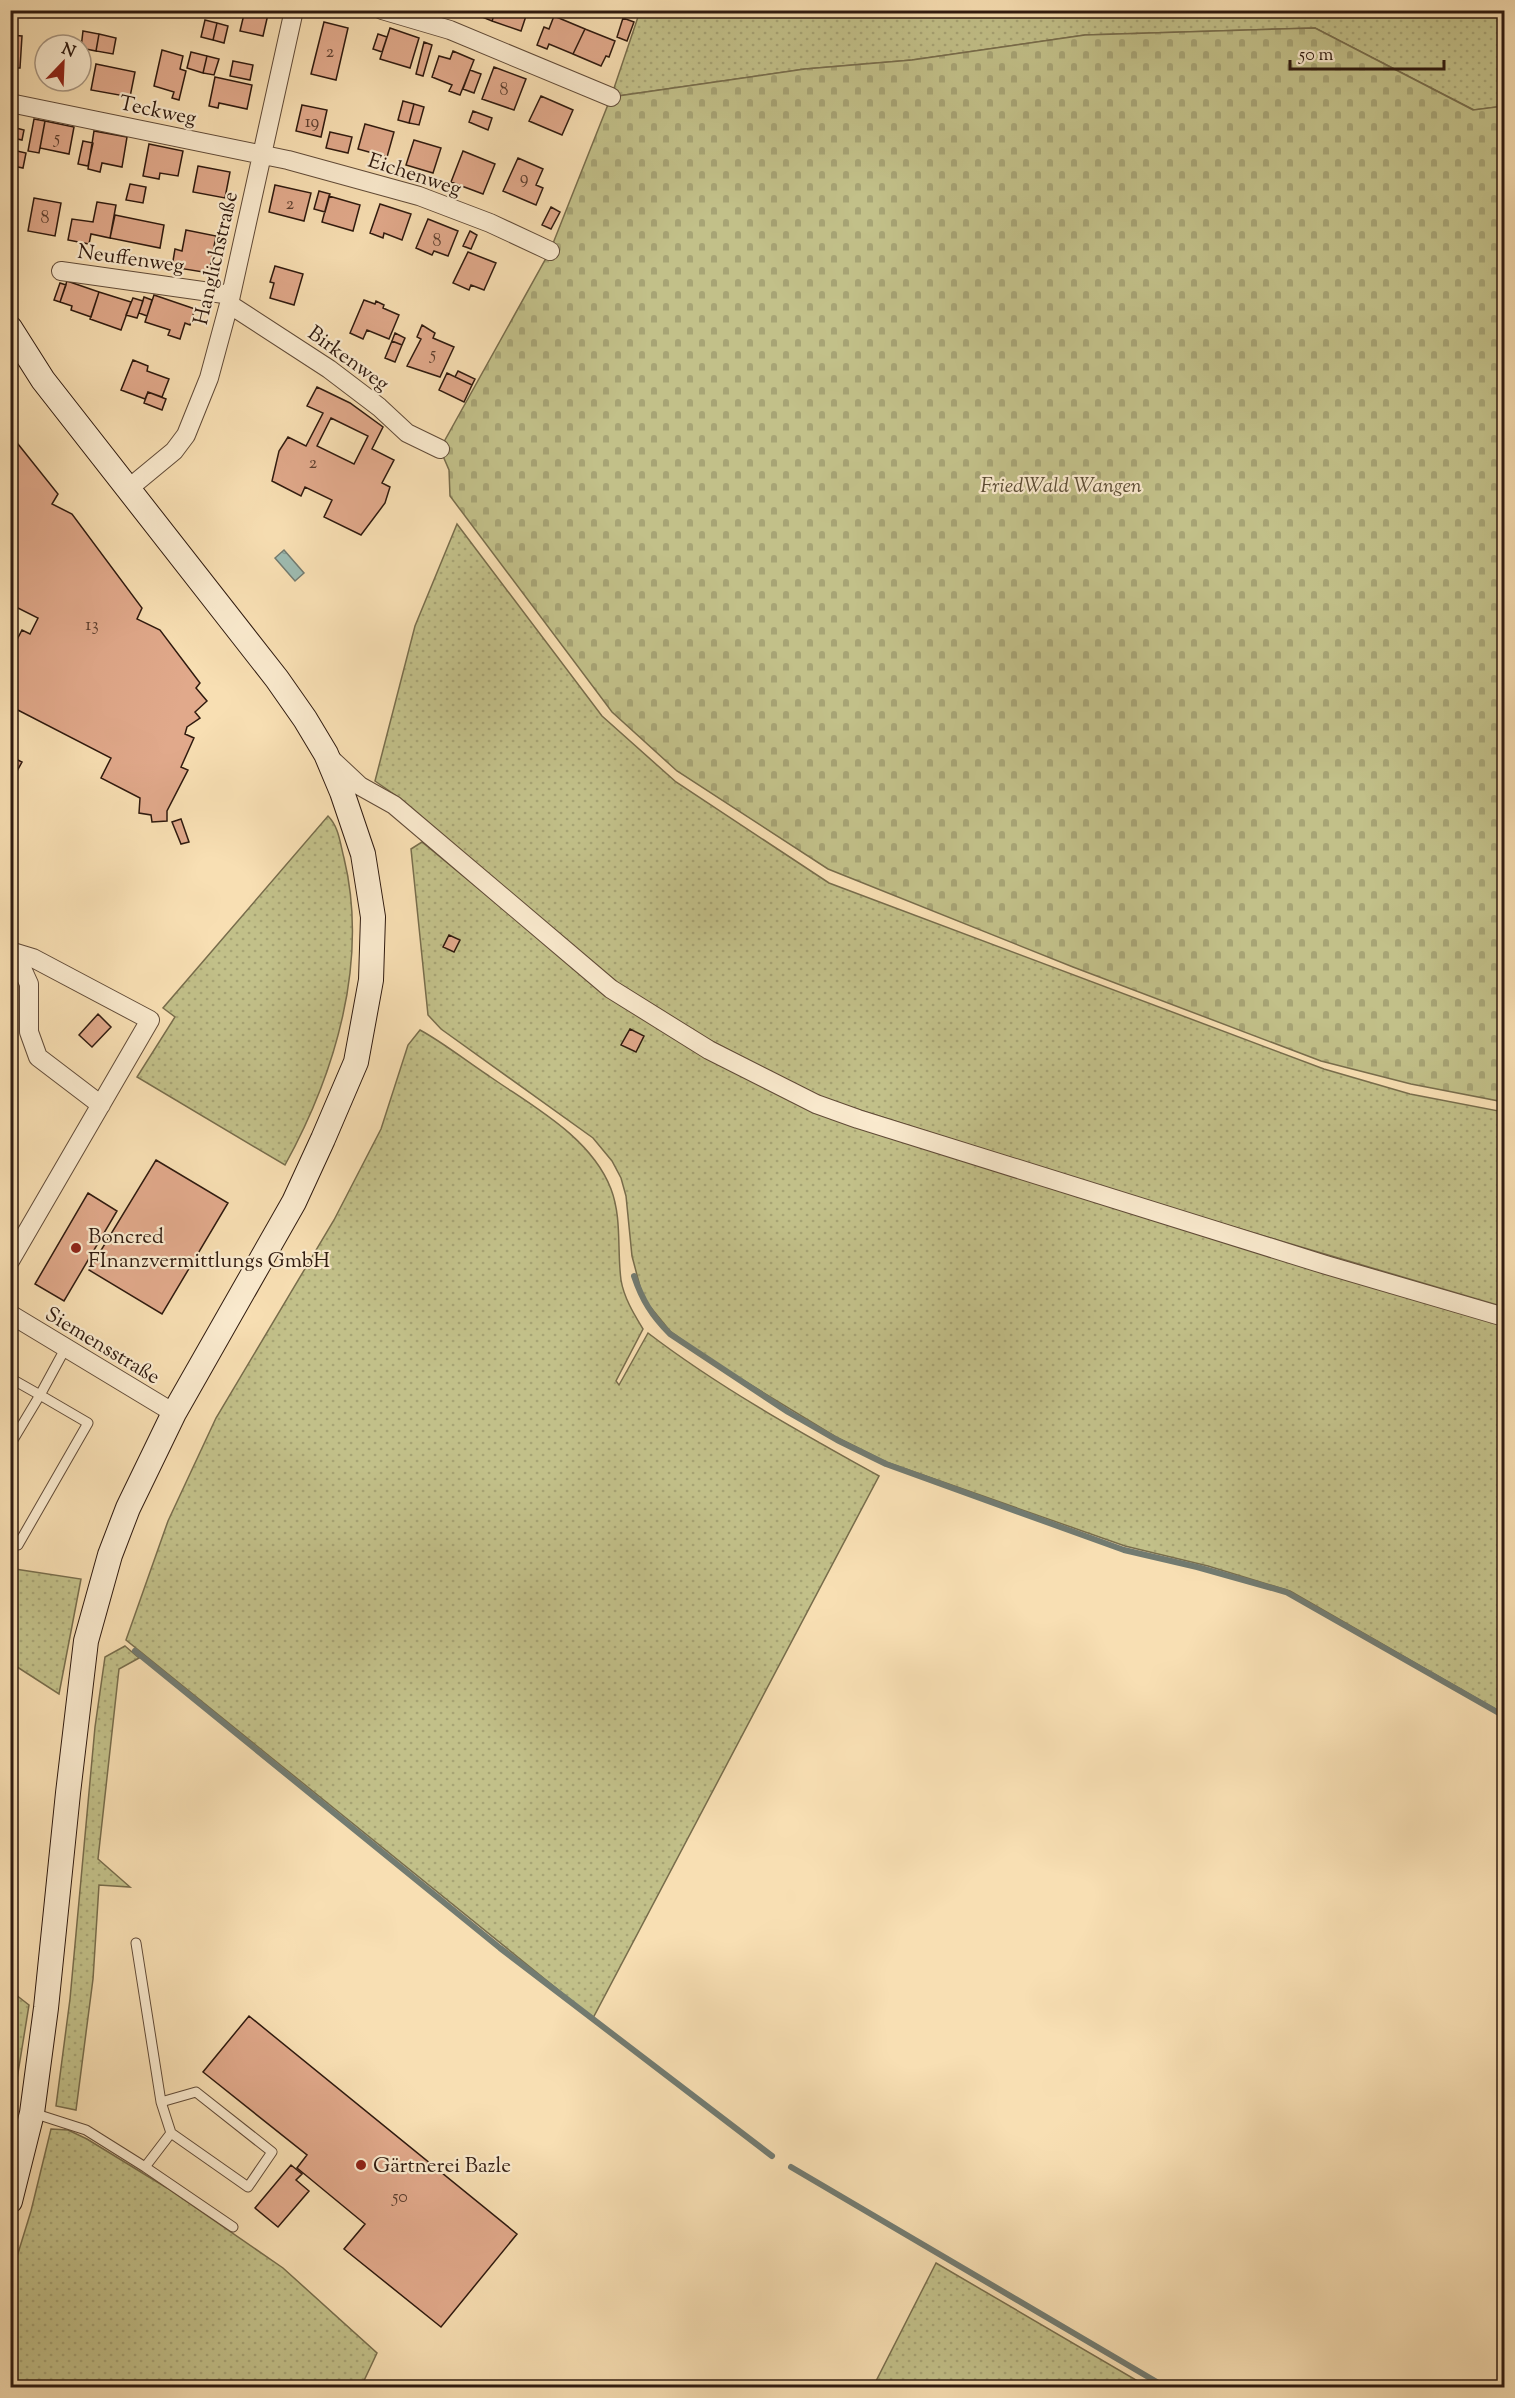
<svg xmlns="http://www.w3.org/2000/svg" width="1515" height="2398" font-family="'Sorts Mill Goudy',serif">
	<defs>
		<pattern id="grass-dots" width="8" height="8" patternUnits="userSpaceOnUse" patternTransform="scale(1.5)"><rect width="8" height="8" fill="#c2c089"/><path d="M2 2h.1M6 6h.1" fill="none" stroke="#a7a475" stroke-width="1.8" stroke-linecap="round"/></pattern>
		<pattern id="cemetery-stones" width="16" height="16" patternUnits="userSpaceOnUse" patternTransform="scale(1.5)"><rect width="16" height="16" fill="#c2c089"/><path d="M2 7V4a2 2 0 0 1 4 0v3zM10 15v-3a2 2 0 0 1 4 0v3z" fill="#a7a475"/></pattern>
		<pattern id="water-ripples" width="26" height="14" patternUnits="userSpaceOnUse" patternTransform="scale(1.5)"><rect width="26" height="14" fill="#9ebcb2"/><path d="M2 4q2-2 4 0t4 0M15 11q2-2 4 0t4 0" fill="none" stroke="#88a198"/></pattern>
	</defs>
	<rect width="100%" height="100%" fill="#f8dfb3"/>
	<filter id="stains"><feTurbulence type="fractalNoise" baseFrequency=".00333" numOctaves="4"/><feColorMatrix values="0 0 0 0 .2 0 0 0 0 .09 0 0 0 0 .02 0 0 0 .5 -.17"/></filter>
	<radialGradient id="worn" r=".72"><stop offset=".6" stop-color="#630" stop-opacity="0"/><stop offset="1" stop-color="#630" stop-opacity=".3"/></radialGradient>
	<path fill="url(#grass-dots)" stroke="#786d4c" stroke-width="1.5" d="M640 11H1504V106L1474 110 1315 28 1085 35 912 60 805 69 611 97Z
		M457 524 602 716 676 782 829 883 1324 1069 1410 1094 1504 1112V1307L1156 1204 816 1096 672 1020 619 984 556 936 430 824 398 797 375 781 415 626Z
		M328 816C339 827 340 843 344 858 369 962 335 1074 285 1165L137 1077 175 1017 163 1008Z
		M422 842 620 1005 809 1107 1504 1323V1714L1290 1591 1208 1566 1125 1546 886 1462 836 1437 710 1360 670 1331 643 1298 632 1256 626 1196 621 1178 612 1161 593 1138 441 1029 428 1015 411 849Z
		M420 1030C444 1043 466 1061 489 1076 532 1106 591 1137 611 1189 622 1218 617 1250 621 1280 624 1298 634 1314 643 1329L616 1381 619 1385 648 1333C720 1388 800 1432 879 1476L593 2018 126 1640 168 1521 216 1418 334 1220 381 1129 408 1045Z
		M10 1566 15 1569 81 1579 59 1694 11 1663Z
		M125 1646 139 1658 119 1669 98 1859 130 1887 99 1885 93 1979 76 2110 56 2106 70 1999 95 1727 105 1657Z
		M11 1991 29 2005 11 2116Z
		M51 2129 68 2130 87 2139 167 2188 283 2268 377 2353 361 2387 27 2388V2385L11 2380V2276L31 2211Z
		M936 2263 1148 2387H873Z"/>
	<path fill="url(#cemetery-stones)" stroke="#786d4c" stroke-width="1.5" d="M1315 28 1473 110 1504 106V1102L1411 1084 1321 1061 1073 967 828 869 677 771 612 712 450 496 449 470 440 449 550 251 611 97 805 69 912 60 1085 35Z"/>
	<path fill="url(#water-ripples)" stroke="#727b71" stroke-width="1.5" d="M284 550 304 573 295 581 275 558Z"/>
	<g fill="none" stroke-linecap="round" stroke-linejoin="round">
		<path stroke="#727b71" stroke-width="6" d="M634 1276C642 1300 652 1316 670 1334L788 1412 837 1440 886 1464 1124 1550 1197 1567 1286 1592 1504 1716
			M135 1651 500 1948 772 2156
			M791 2167 1167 2388"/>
	</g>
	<path fill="#e1a98b" stroke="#2f1a0f" stroke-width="1.5" fill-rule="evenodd" d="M245 10H269L263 36 240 31Z
		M465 10H496L492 21Z
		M496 10H528L521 31 492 21Z
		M554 16 585 29 573 54 549 44 547 49 537 45 544 27 549 29Z
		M623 18 634 22 627 41 617 37Z
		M205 20 217 23 213 40 201 37Z
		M324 22 348 28 336 80 311 74Z
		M217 23 228 26 224 43 213 40Z
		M390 28 419 38 410 68 380 59Z
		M585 29 615 41 609 57 606 56 601 66 573 54Z
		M83 31 99 34 96 51 81 48Z
		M99 34 116 38 113 54 96 51Z
		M378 34 387 37 382 52 373 49Z
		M10 35 22 36 20 68H10Z
		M424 42 432 45 423 76 416 74Z
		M162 50 183 56 180 69 186 71 179 100 172 98 174 92 154 86Z
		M453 51 474 60 460 95 449 91 452 85 432 77 439 56 450 59Z
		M191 52 207 56 203 73 187 68Z
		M207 56 219 59 214 75 203 73Z
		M233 61 253 65 250 80 230 76Z
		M96 64 135 72 130 97 91 90Z
		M494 67 526 79 514 110 482 99Z
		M470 70 481 74 474 93 463 89Z
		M215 77 252 85 247 109 219 103 218 108 209 106Z
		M541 96 573 110 562 135 529 121Z
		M403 101 414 104 409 123 398 120Z
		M414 104 424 107 419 125 409 123Z
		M302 105 327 110 321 137 296 131Z
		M473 111 492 118 488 130 469 122Z
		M34 119 45 121 39 153 28 151Z
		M10 120 17 121 16 128 24 130 22 140 13 138 12 146Z
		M45 121 74 127 69 154 40 148Z
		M365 124 394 132 387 157 358 149Z
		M94 131 127 137 122 167 102 163 100 172 88 169Z
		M330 132 352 137 348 153 326 148Z
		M414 140 441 148 433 173 406 165Z
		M83 141 93 143 88 166 78 164Z
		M149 144 183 151 178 176 160 173 159 179 143 176Z
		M17 151 26 153 23 168 13 166Z
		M463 151 495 164 483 194 451 182Z
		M518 158 543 169 536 185 543 188 536 205 503 191Z
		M198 166 230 172 225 198 193 192Z
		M130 184 146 187 143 203 126 200Z
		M275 185 311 193 304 221 269 212Z
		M319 191 330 194 325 212 314 209Z
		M329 196 360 205 353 231 322 222Z
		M34 198 61 203 55 236 28 231Z
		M97 202 116 205 110 238 91 234 89 244 68 240 72 219 93 222Z
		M380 204 411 214 402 240 384 233 383 238 370 233Z
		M551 207 560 212 551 229 542 225Z
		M115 215 164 225 160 248 110 238Z
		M428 219 458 231 448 256 434 251 432 255 416 248Z
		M186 230 216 236 209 273 172 267 175 249 182 251Z
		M470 231 477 235 471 249 463 246Z
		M468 252 496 263 484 290 471 285 469 290 453 283Z
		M275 266 303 274 294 305 270 298 274 283 270 282Z
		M67 281 99 292 91 317 71 310 72 306 60 302Z
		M60 283 66 285 60 302 54 300Z
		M99 292 131 302 121 330 90 319Z
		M154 295 195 309 190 325 185 323 180 339 168 335 170 330 145 322Z
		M144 297 152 300 147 316 139 313Z
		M133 298 143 301 137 318 126 315Z
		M364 300 375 304 376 301 384 305 383 308 399 315 389 339 367 330 363 339 350 333Z
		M422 325 435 333 433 338 454 347 440 377 407 366 421 339 417 337Z
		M395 333 405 338 402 345 392 341Z
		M392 341 402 345 395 362 385 358Z
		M133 360 148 366 147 371 169 379 162 397 148 392 145 399 121 390Z
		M458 371 475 379 472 385 455 377Z
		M447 373 472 385 464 402 439 390Z
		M317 387 350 403 383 427 372 449 394 460 382 483 390 487 385 503 361 535 324 517 332 500 305 487 301 496 272 481 279 451 288 437 306 446 323 413 307 406ZM331 418 368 436 354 464 317 446Z
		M148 392 166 399 162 410 144 403Z
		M10 434 58 494 52 504 72 514 142 608 137 619 160 630 200 683 196 688 207 701 195 712 200 718 187 727 185 734 194 738 181 767 188 770 167 811V821L152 822 151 815 139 813 140 798 101 778 111 758 10 706V653L22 630 30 634 38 618 10 604Z
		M10 756 22 762 10 784Z
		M181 819 189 842 181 844 172 822Z
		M449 935 460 940 454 952 443 947Z
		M98 1014 111 1027 92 1047 79 1035Z
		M630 1029 644 1036 636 1052 621 1045Z
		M156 1160 228 1203 162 1314 89 1270Z
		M88 1193 117 1211 64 1301 35 1284Z
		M249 2016 517 2234 441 2327 344 2249 365 2224 297 2168 307 2155 203 2072Z
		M291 2165 302 2174 296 2180 309 2191 278 2227 255 2208Z"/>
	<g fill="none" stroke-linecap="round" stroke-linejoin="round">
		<defs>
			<path id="lane" d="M10 1378 40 1395 10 1445
				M10 1539 18 1545 88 1423 40 1395 65 1349
				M136 1943 161 2102 171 2133 145 2167
				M161 2102 196 2092 272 2152 248 2187 171 2133
				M33 2113 86 2130 145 2167 233 2227"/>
			<path id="street" d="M382 10 450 30 611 97
				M10 103 288 160 419 196 490 223 550 251
				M61 271 231 295
				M229 304 329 369 379 407 407 433 440 449
				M128 489 174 451 186 435 209 378 229 304 294 10
				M329 757 360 786 394 805 611 989 709 1050 816 1104 858 1119 1326 1265 1504 1317
				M10 951 33 958 150 1020 10 1261
				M15 953 29 984V1032L38 1057 101 1105
				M10 1314 174 1413"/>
			<path id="secondary" d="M10 328 43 380 277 679 305 719 326 754 342 792 363 854 373 917 371 980 356 1062 323 1139 294 1202 174 1413 128 1508 110 1555 86 1641 68 1793 46 2008 32 2113 10 2201"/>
		</defs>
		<use href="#lane" stroke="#614b38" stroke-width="11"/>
		<use href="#street" stroke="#614b38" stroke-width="20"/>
		<use href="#secondary" stroke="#2f1a0f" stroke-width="26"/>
		<use href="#lane" stroke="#faeace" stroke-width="9"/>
		<use href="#street" stroke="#faeace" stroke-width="18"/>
		<use href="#secondary" stroke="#faeace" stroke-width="24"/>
	</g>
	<g fill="#8f2418" stroke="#faeace" stroke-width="2">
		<circle cx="76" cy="1248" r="6"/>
		<circle cx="361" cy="2165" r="6"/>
	</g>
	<g text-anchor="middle" stroke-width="4.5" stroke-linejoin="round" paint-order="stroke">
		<g font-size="18" fill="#5c3e2e">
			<text x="330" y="57">2</text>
			<text x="504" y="95">8</text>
			<text x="312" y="127">19</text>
			<text x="57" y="143">5</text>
			<text x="524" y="183">9</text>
			<text x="290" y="209">2</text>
			<text x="45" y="223">8</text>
			<text x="437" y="246">8</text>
			<text x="433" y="359">5</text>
			<text x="313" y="468">2</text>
			<text x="92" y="630">13</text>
			<text x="400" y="2202">50</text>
		</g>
		<g font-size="21" fill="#2f1a0f" stroke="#faeace">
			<text transform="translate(158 110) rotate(12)" y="7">Teckweg</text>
			<text transform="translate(415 174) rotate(18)" y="7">Eichenweg</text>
			<text transform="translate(131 258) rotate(8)" y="7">Neuffenweg</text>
			<text transform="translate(215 258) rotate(-77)" y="7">Hanglichstraße</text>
			<text transform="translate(349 358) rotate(36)" y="7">Birkenweg</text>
			<text transform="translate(103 1345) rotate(31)" y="7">Siemensstraße</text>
		</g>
		<g font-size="21" font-style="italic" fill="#5b4c34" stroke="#faeace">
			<text x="1061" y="492">FriedWald Wangen</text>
		</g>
		<g font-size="21" fill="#2f1a0f" stroke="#faeace" text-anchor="start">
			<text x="88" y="1243">Boncred<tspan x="88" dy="24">FInanzvermittlungs GmbH</tspan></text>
			<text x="373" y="2172">Gärtnerei Bazle</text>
		</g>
	</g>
	<rect width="1515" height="2398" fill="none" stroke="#f8dfb3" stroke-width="36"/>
	<rect x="12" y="12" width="1491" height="2374" fill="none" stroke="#2f1a0f" stroke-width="3"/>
	<rect x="18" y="18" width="1479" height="2362" fill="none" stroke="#2f1a0f" stroke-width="1.5"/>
	<g transform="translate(63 63) rotate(23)"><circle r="28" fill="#faeace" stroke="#a99782" stroke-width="1.5"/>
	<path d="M0-4.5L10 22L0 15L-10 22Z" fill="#8f2418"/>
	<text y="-9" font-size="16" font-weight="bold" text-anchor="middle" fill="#2f1a0f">N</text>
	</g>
	<path d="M1290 60v9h154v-9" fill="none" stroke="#2f1a0f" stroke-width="3"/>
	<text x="1299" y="60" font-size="18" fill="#2f1a0f" stroke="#faeace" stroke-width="4.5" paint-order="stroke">50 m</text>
	<rect width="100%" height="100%" filter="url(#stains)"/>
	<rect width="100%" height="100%" fill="url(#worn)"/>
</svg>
